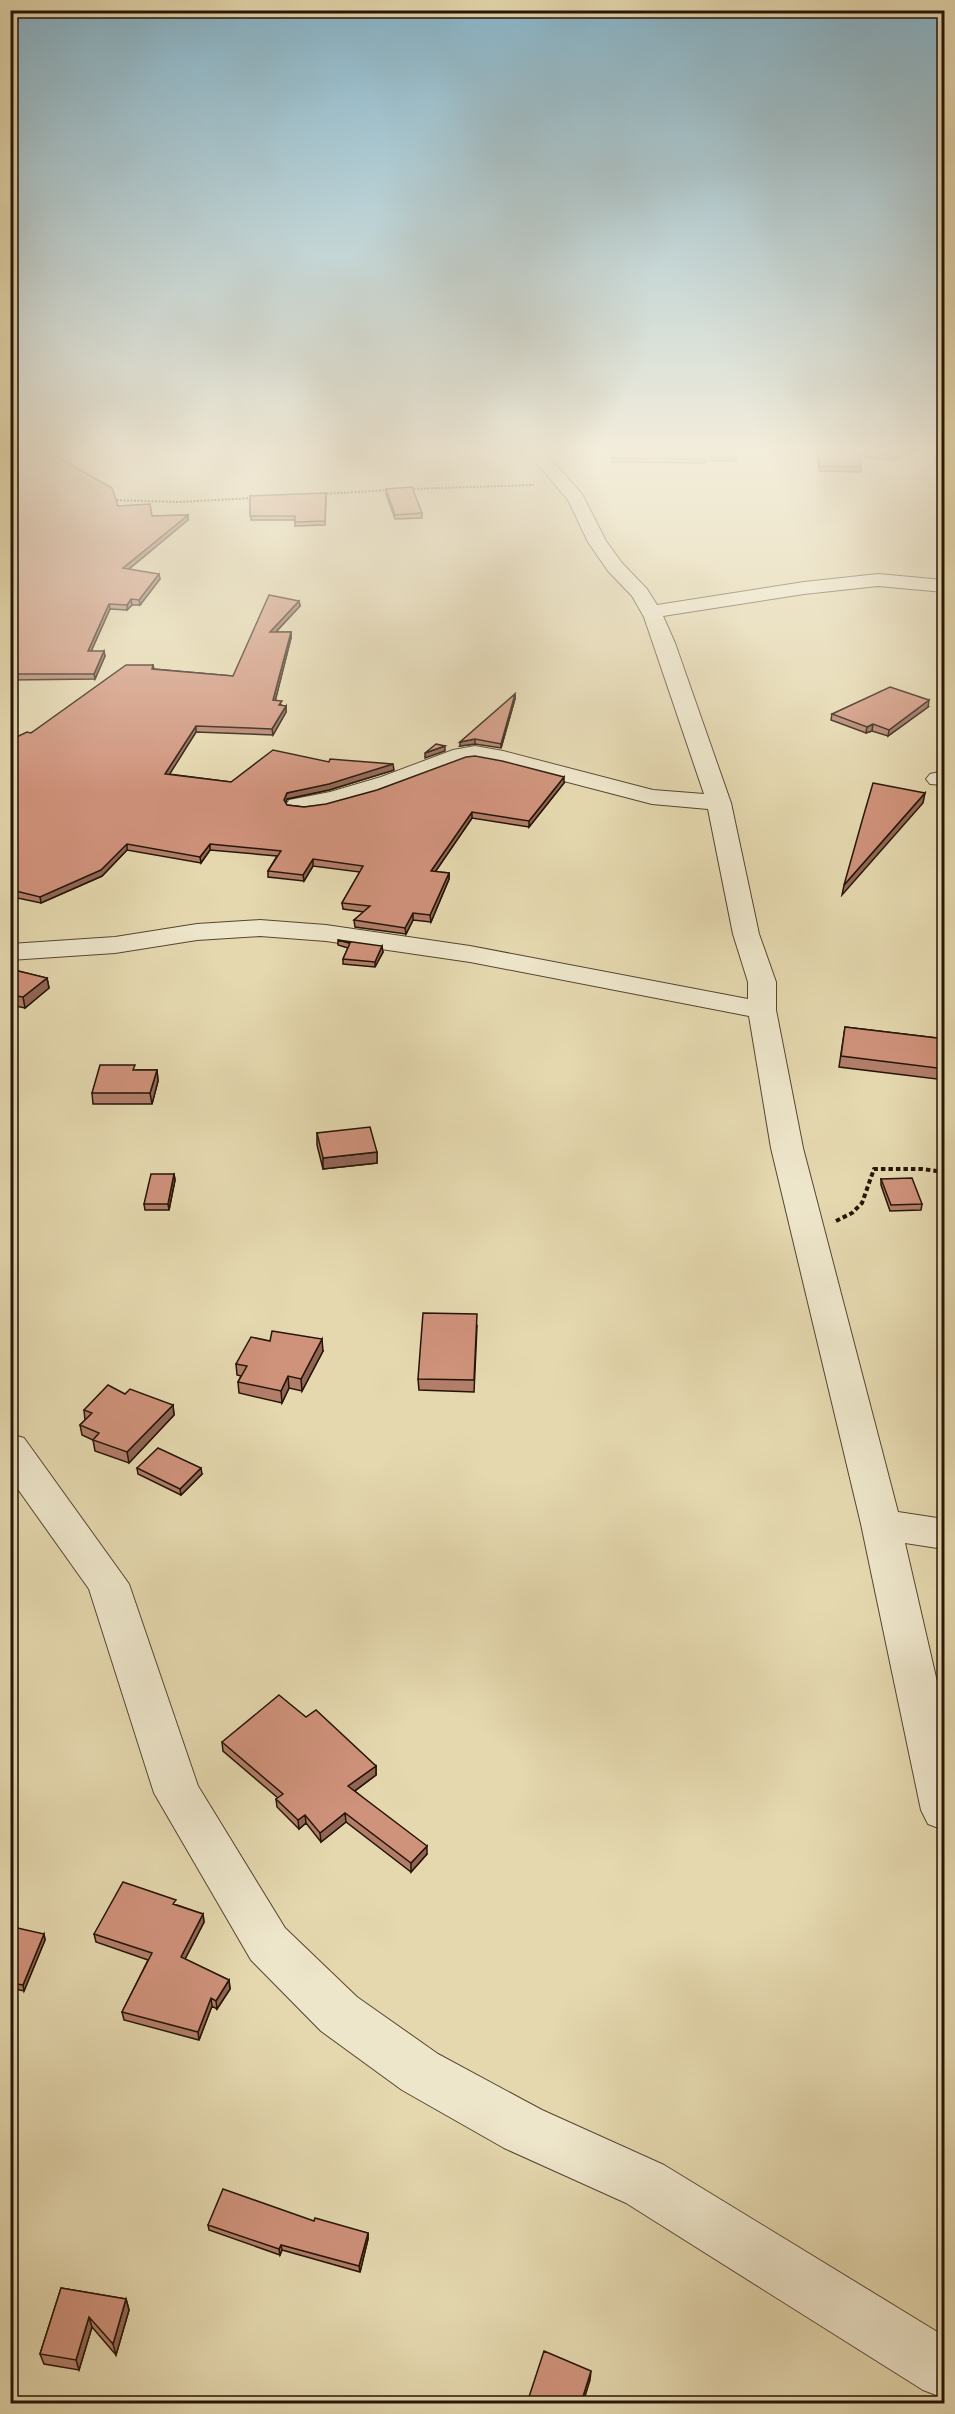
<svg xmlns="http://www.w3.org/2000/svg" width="955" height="2414" font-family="'IM FELL French Canon',serif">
	<rect width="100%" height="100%" fill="#e5d8af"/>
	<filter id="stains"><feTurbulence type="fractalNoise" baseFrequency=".00333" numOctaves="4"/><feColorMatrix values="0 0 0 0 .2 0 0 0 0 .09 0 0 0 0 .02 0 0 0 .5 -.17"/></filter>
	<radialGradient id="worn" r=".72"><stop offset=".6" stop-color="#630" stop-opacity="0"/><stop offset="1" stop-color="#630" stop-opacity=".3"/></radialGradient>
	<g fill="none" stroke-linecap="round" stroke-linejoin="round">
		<defs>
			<path id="minor" d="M529 454H546L582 494 606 541 622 563 647 589 657 605 804 582 878 574 944 580V592L878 586 804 594 663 616 675 643 731 803 759 934 776 982V1010L803 1148 898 1512 944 1519V1549L905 1543 944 1712V1830L928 1824 921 1810 861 1524 771 1148 749 1016 470 962 326 941 260 936 197 940 115 953 10 960V944L115 937 197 924 260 920 326 925 470 946 748 999V982L733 934 708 809 652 804 502 765 475 760 465 761C430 775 323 818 289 810L286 805 289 800 330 792 381 777 453 750 475 746 503 751 653 790 704 794 644 617 632 596 608 571 588 542 568 500Z
				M944 771V785L930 784 926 779 930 774Z
				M10 1434 24 1438 129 1584 198 1786 285 1928 357 1997 438 2054 542 2110 664 2165 944 2336V2398L923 2390 626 2203 504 2148 402 2090 321 2031 251 1960 154 1793 89 1589 10 1478Z"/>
		</defs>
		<use href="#minor" stroke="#564630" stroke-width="2"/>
		<path stroke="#261506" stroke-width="2" stroke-dasharray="2 1.5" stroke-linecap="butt" d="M69 467 71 454
			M410 489 534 485
			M323 494 390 490
			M113 500 178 502 253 498"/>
		<path stroke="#261506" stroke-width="4" stroke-dasharray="4.5 3" stroke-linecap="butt" d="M836 1221 852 1213 862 1203 874 1169H922L944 1172"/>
		<use href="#minor" fill="#eee6cb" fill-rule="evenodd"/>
	</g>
	<path fill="#b27e6a" stroke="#261506" stroke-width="1.5" d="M10 454 118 506 152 516 188 515V520L129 569 160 579 140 605H132L127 610 110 609 91 651 105 656 95 679 10 680Z
		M610 454H735L736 457V461H705V463L612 462Z
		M816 454H902L895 461 860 456 861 472 820 471Z
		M936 454H945V480H943L935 459Z
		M386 489 422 513V518L395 519 386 494Z
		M250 496 326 497 325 525 295 526V520H251Z
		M299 601 300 606 276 632H291V638L275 700 283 706H286V712L273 735 196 732 169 774 231 782 329 762 394 770 329 790 287 799 285 803 287 805 304 807 564 783 529 827 472 818 435 872 449 873V879L431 922 413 920 406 934 355 927 354 920 364 912 343 909 342 903 360 872 313 866 304 881 268 877V871L277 856 210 850 201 863 127 850 102 876 41 903 13 897 10 899 31 733 153 665 154 669 233 676Z
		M515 694V699L501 748 475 744 460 746Z
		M928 707 888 736 872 731 866 733 831 720 832 714Z
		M338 940 383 952 375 967 343 964V959L348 948 338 945Z
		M10 969 47 978 49 988 25 1008 10 1005Z
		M845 1027 945 1039V1080L839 1067Z
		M136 1070H157L158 1081 152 1104H93L92 1093Z
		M317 1133 377 1152V1163L323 1169 317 1145Z
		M174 1174 175 1180 169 1210H145L144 1204Z
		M881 1179 922 1204 921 1210 890 1211 881 1185Z
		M477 1326 474 1392 419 1390 418 1379Z
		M323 1351 302 1391 289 1388 282 1403 239 1393 238 1382 241 1376 237 1375 236 1364Z
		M125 1394 173 1405 174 1415 129 1463 95 1451 93 1440 82 1435 80 1425 85 1420 84 1410Z
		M137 1468 202 1474 181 1495 138 1474Z
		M306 1717 376 1766V1775L355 1791 427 1854 411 1872 346 1822 321 1842 306 1823 299 1829 277 1807 276 1799 278 1798 223 1751 222 1742Z
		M177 1905 203 1914 204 1922 185 1959 229 1980 230 1989 217 2009 212 2006 199 2040 124 2020 122 2012 148 1960 96 1942 94 1934Z
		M10 1933 44 1934 45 1940 24 1991 10 1988Z
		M314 2221 368 2233V2239L360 2272 282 2250 280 2255 209 2230 208 2225Z
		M61 2288 126 2299 129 2310 116 2355 92 2327 79 2370 44 2364 40 2354Z"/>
	<path fill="#916656" stroke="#261506" stroke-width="1.5" d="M898 454H902L895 461 896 456Z
		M188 515V520L124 573 123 568Z
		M159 574 160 579 140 605 139 600Z
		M131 599 132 605 127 610V605Z
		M299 601 300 606 271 637 270 632Z
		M109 604 110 609 89 656 88 651Z
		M291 632V638L274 706 273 700Z
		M104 651 105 656 95 679 94 674Z
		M515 694V699L501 748V744Z
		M929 700 928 707 888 736 889 730Z
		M286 706V712L273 735 272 729Z
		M873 724 872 731 866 733 867 727Z
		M196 726V732L166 780 165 774Z
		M475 739V744L460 746V742Z
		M445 746V751L425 758V753Z
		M393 764 394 770 329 790 287 799 284 806V800L287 793Z
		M564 777V783L529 827V821Z
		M925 793 923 803 842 895 844 885Z
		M472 812V818L431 878V871Z
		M127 844V850L102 876 41 903 40 897Z
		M210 844V850L201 863 200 857Z
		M313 859V866L304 881 303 875Z
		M449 873V879L431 922 430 915Z
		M12 890 13 897 10 899V892Z
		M413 913V920L406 934 405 928Z
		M382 946 383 952 375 967V962Z
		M47 978 49 988 25 1008 23 997Z
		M157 1070 158 1081 152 1104 150 1093Z
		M377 1152V1163L323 1169V1158Z
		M174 1174 175 1180 169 1210 168 1204Z
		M322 1339 323 1351 302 1391 301 1379Z
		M288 1376 289 1388 282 1403 281 1391Z
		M173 1405 174 1415 129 1463 127 1452Z
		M201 1468 202 1474 181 1495 180 1489Z
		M376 1766V1775L349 1795 348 1786Z
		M345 1813 346 1822 321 1842 320 1833Z
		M305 1815 306 1823 299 1829 298 1820Z
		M427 1846V1854L411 1872V1863Z
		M203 1914 204 1922 182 1965 181 1957Z
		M44 1934 45 1940 24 1991 23 1985Z
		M229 1980 230 1989 217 2009 216 2001Z
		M211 1998 212 2006 199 2040 198 2032Z
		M368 2233V2239L360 2272 359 2266Z
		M281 2245 282 2250 280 2255 279 2249Z
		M126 2299 129 2310 116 2355 113 2344Z
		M89 2317 92 2327 79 2370 76 2360Z
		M591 2371 590 2380 583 2403H581Z"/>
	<path fill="#cf927b" stroke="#261506" stroke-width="1.5" d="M10 454H52L112 488 118 506 150 504 152 516 188 515 123 568 159 574 139 600 131 599 127 605 109 604 88 651H104L94 674H10Z
		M611 454H735L736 457H705V459L612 458Z
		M818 454H860L861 467 820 466Z
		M880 454H898L896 456Z
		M936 454H945V475H944Z
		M412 487 422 513 395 515 386 489Z
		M326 493 325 521 295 522V516H250V496Z
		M269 595 299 601 270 632H291L273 700 282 701 279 705 286 706 272 729 196 726 165 774 231 782 273 750 329 762 330 759 393 764 329 784 287 793 284 800 287 805 304 807 326 804 377 790 466 757 475 756 502 761 564 777 529 821 472 812 431 871 449 873 430 915 413 913 405 928 354 920 370 906 342 903 363 866 313 859 303 875 268 871 281 851 210 844 200 857 127 844 101 870 40 897 12 890 10 892V740L27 732 31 733 126 665H153L152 669 233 676Z
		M890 687 929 700 889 730 873 724 867 727 832 714Z
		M515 694 501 744 475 739 460 742Z
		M436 744 445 746 425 753Z
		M873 783 925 793 844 885 862 821Z
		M338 940 382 946 375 962 343 959 350 943Z
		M10 969 47 978 23 997 10 995Z
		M845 1027 945 1039V1069L841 1056Z
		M100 1065H135L133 1070H157L150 1093H92Z
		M370 1127 377 1152 323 1158 317 1133Z
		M151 1174H174L168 1204H144Z
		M912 1178 922 1204 891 1205 881 1179Z
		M423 1313 477 1314 474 1380 418 1379Z
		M272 1331 322 1339 301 1379 288 1376 281 1391 238 1382 247 1366 236 1364 251 1337 270 1341Z
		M108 1385 125 1394 130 1389 173 1405 127 1452 93 1440 99 1433 80 1425 92 1413 84 1410Z
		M158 1448 201 1468 180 1489 137 1468Z
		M279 1695 306 1717 316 1710 376 1766 348 1786 427 1846 411 1863 345 1813 320 1833 305 1815 298 1820 276 1799 283 1794 222 1742Z
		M123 1882 176 1900 173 1904 203 1914 181 1957 229 1980 216 2001 211 1998 198 2032 122 2012 152 1953 94 1934Z
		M13 1927 44 1934 23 1985 10 1983V1933Z
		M223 2189 314 2221 315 2218 368 2233 359 2266 281 2245 279 2249 208 2225Z
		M61 2288 126 2299 113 2344 89 2317 76 2360 40 2354Z
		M544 2351 591 2371 581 2403H527Z"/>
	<linearGradient id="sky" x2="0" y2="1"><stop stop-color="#87b7ce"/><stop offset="0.57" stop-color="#f3eddb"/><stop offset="1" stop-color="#f3eddb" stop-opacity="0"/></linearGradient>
	<rect width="955" height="792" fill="url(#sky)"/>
	<rect width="955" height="2414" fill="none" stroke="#e5d8af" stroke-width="36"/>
	<rect x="12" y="12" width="931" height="2390" fill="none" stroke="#261506" stroke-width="3"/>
	<rect x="18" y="18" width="919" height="2378" fill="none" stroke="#261506" stroke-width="1.5"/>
	<rect width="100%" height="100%" filter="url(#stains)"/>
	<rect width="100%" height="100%" fill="url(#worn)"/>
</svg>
